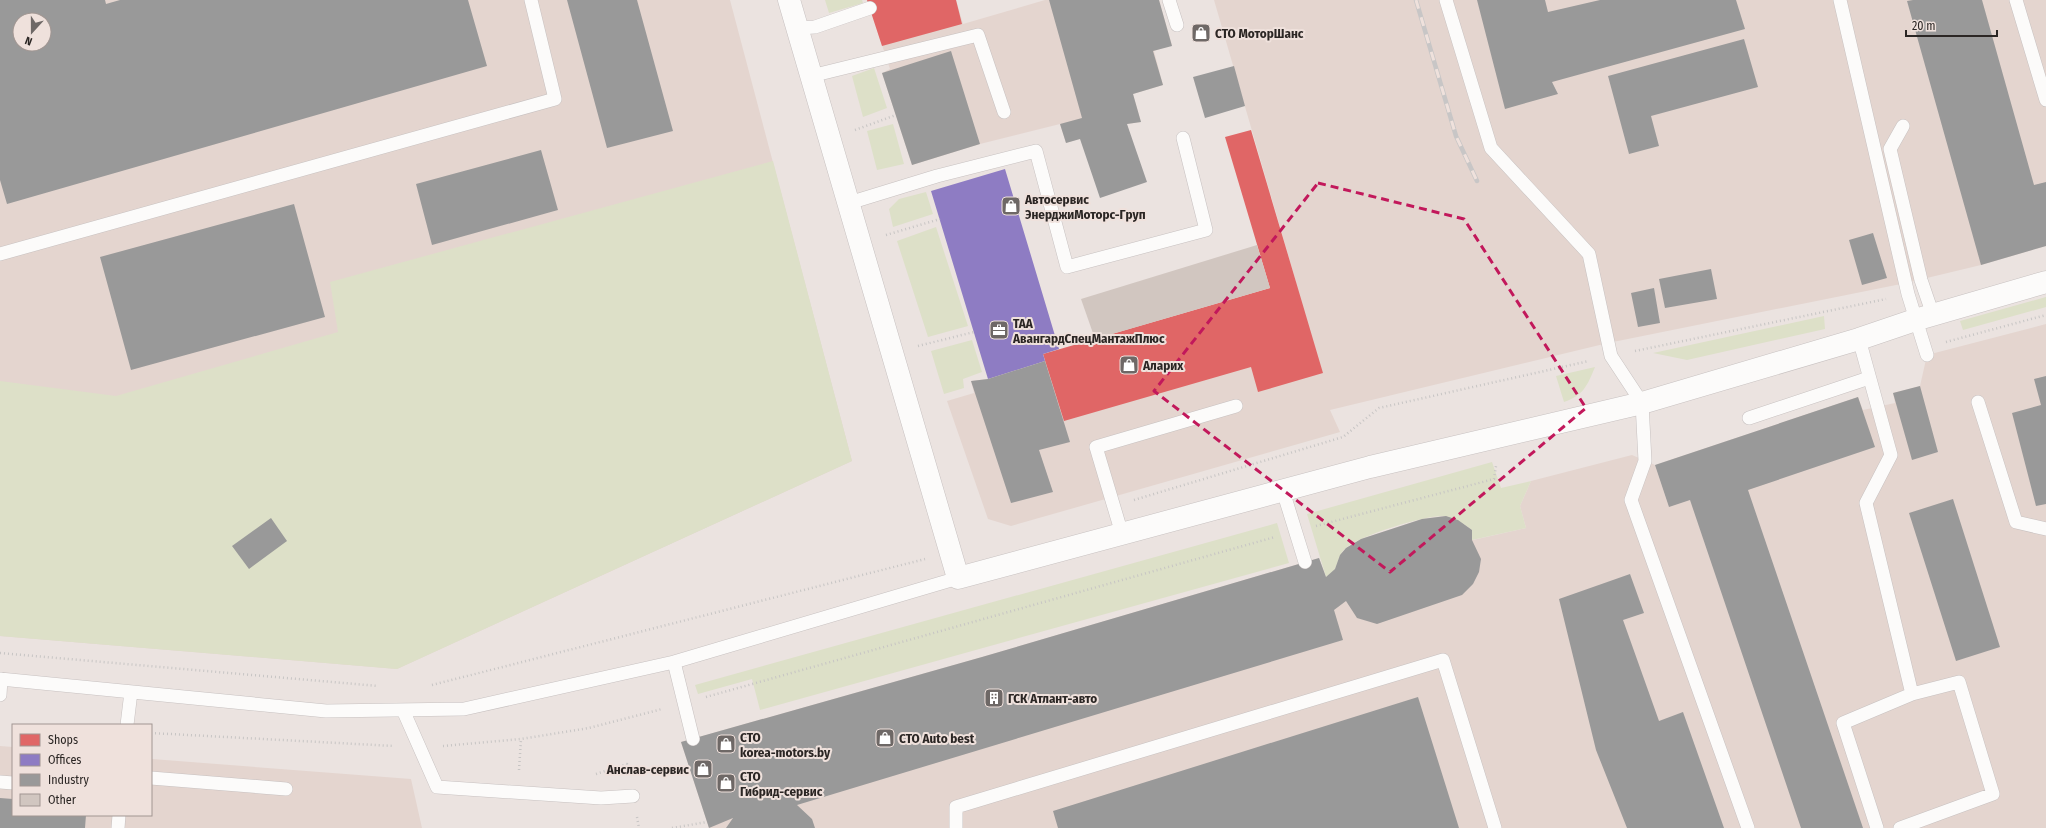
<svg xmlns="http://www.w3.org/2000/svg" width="2046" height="828" font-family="'Fira Sans Condensed',sans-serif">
	<rect width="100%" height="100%" fill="#ebe3e0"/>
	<path fill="#e4d5cf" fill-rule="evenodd" d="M0 0H730L852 461 397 669 0 636ZM20 20H44V44H20Z
		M867 0H956L963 24 1045 0H1159L1172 45 1154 51 1163 85 1133 94 1141 122 1127 124 1066 143 1060 124 980 144 912 165 882 73 890 69Z
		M1214 0H2046V246L1981 265 1906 283 1608 343 1330 410 1340 432 1011 526 988 519 947 401 974 393 971 381 988 379 1296 282Z
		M2046 324V828H709L681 742 982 657 1319 558 1326 577 1335 569 1340 555 1346 548 1361 539 1422 519 1446 516 1458 520 1472 530 1473 540 1526 528 1520 506 1531 481 1632 455 1655 465 1858 397 1863 410 1895 403 1893 393 1920 386 1927 355Z
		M0 746 13 747V815H151L152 759 411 779 422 828H0Z"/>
	<path fill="#dde0c8" d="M825 0H862L863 3 829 13Z
		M874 68 887 108 863 117 852 76Z
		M893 124 904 164 877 170 867 131Z
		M773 161 852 461 397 669 0 636V381L116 396 338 332 330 282Z
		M926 192 933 214 893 227 889 209 899 199Z
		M936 227 968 326 928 337 897 241Z
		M2046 297V307L1963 330 1960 321Z
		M1824 316 1825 329 1687 360 1653 353Z
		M972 340 982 372 963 379 964 388 944 394 931 351Z
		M1595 367C1587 386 1584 395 1564 402L1556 376Z
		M1492 462 1501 488 1531 481 1520 506 1526 528 1472 540V530C1465 525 1455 517 1445 516 1425 515 1362 535 1347 547 1339 553 1339 561 1335 569 1333 572 1329 575 1326 577L1307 514Z
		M1277 523 1289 563 760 710 752 679 698 694 695 685Z"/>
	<path fill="#e06666" d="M867 0H956L962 24 882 46Z
		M1251 130 1323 373 1258 392 1251 367 1064 421 1043 354 1270 288 1225 137Z"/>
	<path fill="#8e7cc3" d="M1005 169 1059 349 1043 354 1045 361 988 379 931 191Z"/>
	<path fill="#999" fill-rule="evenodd" d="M0 0H105L106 4 120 0H468L487 66 7 204 0 180ZM20 20H44V44H20Z
		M567 0H637L673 131 607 148Z
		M1049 0H1159L1172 46 1153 51 1163 85 1133 94 1141 122 1127 124 1147 182 1100 198 1080 139 1066 143 1060 124 1082 118Z
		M1477 0H1545L1548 12 1600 0H1736L1745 29 1552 82 1558 94 1505 109Z
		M1913 0H1982L2034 185 2046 182V246L1981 265 1907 1Z
		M1744 39 1758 87 1651 116 1659 146 1629 154 1608 76Z
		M951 51 980 144 912 165 882 73Z
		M1234 66 1245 106 1205 118 1193 77Z
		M541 150 558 210 432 245 416 184Z
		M294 204 325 317 131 370 100 257Z
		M1873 233 1887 278 1862 285 1849 240Z
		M1711 269 1717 299 1665 308 1659 279Z
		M1654 288 1660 323 1638 327 1631 293Z
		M1045 361 1070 442 1039 450 1053 492 1011 503 971 381 988 379Z
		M2046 376V504L2036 506 2012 413 2041 405 2034 379Z
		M1920 386 1938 452 1912 460 1893 393Z
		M1858 397 1875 447 1748 490 1863 828H1801L1690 500 1669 507 1655 465Z
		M1953 499 2000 647 1956 661 1909 513Z
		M1446 516 1458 520 1472 530V540L1481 559 1479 572 1473 584 1462 595 1377 624 1357 618 1346 601 1334 610 1343 640 797 805 812 819 815 828H726L733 818 709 828 681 742 982 657 1319 558 1326 577 1335 569 1340 555 1346 548 1361 539 1422 519Z
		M271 518 287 541 249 569 232 546Z
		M1630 574 1644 613 1623 620 1659 721 1683 712 1724 828H1627L1596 750 1559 599Z
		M1418 697 1459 828H1058L1053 811Z
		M0 798 13 799V815H86L85 828H0Z"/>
	<path fill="#d1c6c0" d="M1257 245 1270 288 1095 339 1081 299Z"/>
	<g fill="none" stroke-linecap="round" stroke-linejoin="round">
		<defs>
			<path id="service" d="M1169 0 1177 25
				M1446 0 1491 148 1589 254 1611 356 1642 403 1645 461 1631 500 1748 828
				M1840 0 1908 294 1927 355
				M2016 0 2046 100
				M797 28 815 27 870 8
				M811 76 978 35 1004 112
				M1903 126 1890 149 1921 280 1933 315
				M849 203 937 176 1036 151 1067 267 1206 230 1183 138
				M0 254 555 99 531 0
				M1859 339 1891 455 1866 503 1912 694
				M1978 402 2016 522 2046 529
				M1749 418 1869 378
				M1283 491 1305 562
				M1122 534 1096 447 1236 406
				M674 662 693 739
				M0 679 326 711 464 709 674 662 958 578
				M0 695 1 679
				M403 710 437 787 601 798 633 796
				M127 725 131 692
				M151 778 286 789
				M0 782 13 783
				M118 828 119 815
				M956 828V807L1443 660 1495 828
				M1877 828 1843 723 1912 694 1959 682 1993 794 1900 828"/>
			<path id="minor" d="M789 0 958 578 1370 467 1642 403 1859 339 1915 320 2046 282"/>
		</defs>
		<use href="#service" stroke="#c7c1c0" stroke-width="14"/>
		<use href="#minor" stroke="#c7c1c0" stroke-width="23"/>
		<path stroke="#c7c5c4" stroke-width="2.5" stroke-dasharray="1 3" stroke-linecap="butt" d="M855 130 896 115
			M886 235 940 219
			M1946 342 2046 315
			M918 346 974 332
			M1635 351 1886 299
			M1134 500 1343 437 1379 408 1589 361
			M1316 526 1494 479 1496 466
			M0 653 378 686
			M432 685 925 559
			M706 697 1275 537
			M151 733 394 746
			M443 746 521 739 589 728 662 709
			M519 770 521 739
			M596 774 627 764 629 774
			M637 817 639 828
			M672 828 707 822"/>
		<use href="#service" stroke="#fcfbfa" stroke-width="13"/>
		<use href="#minor" stroke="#fcfbfa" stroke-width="22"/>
		<defs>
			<path id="rail" d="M1416 0 1456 136 1477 181"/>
		</defs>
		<use href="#rail" stroke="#c8c6c6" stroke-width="4.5"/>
		<use href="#rail" stroke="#efe1dc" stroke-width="3" stroke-dasharray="9" stroke-linecap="butt"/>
	</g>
	<path fill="none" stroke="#c2185b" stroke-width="3" stroke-dasharray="8 5" stroke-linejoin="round" d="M1318 183 1464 219 1586 408 1390 572 1154 391Z"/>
	<defs>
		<symbol id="shop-square" viewBox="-11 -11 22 22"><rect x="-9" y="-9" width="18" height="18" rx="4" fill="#6e6866" stroke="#efe1dc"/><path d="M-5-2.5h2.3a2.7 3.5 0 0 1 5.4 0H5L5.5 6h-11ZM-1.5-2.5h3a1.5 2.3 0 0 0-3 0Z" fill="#fff"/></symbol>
		<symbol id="office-square" viewBox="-11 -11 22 22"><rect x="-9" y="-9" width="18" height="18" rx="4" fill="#6e6866" stroke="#efe1dc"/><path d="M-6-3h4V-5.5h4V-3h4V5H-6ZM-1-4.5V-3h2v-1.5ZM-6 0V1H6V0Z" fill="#fff"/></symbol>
		<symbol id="building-square" viewBox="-11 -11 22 22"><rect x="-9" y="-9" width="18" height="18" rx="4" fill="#6e6866" stroke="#efe1dc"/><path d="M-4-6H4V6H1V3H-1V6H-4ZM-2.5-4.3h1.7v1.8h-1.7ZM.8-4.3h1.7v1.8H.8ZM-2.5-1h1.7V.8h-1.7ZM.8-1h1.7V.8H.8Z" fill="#fff"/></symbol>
	</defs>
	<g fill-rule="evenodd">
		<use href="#shop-square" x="1190" y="22" width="22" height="22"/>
		<use href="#shop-square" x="1000" y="195" width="22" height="22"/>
		<use href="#office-square" x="988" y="319" width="22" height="22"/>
		<use href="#shop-square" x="1118" y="354" width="22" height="22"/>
		<use href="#building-square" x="983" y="687" width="22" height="22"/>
		<use href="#shop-square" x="874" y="727" width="22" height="22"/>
		<use href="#shop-square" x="715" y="733" width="22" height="22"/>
		<use href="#shop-square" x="692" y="758" width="22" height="22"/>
		<use href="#shop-square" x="715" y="772" width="22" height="22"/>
	</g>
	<g text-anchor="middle" stroke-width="4" stroke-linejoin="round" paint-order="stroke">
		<g font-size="13" font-weight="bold" fill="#2b2624" stroke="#efe1dc" text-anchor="start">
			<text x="1215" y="38">СТО МоторШанс</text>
			<text x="1025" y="204">Автосервис<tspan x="1025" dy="15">ЭнерджиМоторс-Груп</tspan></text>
			<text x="1013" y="328">ТАА<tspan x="1013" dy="15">АвангардСпецМантажПлюс</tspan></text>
			<text x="1143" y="370">Аларих</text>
			<text x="1008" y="703">ГСК Атлант-авто</text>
			<text x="740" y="742">СТО<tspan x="740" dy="15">korea-motors.by</tspan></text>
			<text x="899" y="743">СТО Auto best</text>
			<text x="689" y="774" text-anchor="end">Анслав-сервис</text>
			<text x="740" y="781">СТО<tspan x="740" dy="15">Гибрид-сервис</tspan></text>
		</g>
	</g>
	<rect x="12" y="724" width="140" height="92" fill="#efe1dc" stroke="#a19692"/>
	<rect x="20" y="734" width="20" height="12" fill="#e06666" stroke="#a19692"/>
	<text x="48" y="744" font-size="12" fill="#2b2624">Shops</text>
	<rect x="20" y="754" width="20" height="12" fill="#8e7cc3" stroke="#a19692"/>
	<text x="48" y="764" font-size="12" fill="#2b2624">Offices</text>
	<rect x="20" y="774" width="20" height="12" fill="#999999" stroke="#a19692"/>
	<text x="48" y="784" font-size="12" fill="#2b2624">Industry</text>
	<rect x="20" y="794" width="20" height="12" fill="#d1c6c0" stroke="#a19692"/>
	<text x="48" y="804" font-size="12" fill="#2b2624">Other</text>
	<g transform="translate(32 32) rotate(201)"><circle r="19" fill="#efe1dc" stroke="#a19692"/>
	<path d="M0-3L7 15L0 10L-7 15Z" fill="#6e6866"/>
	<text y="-6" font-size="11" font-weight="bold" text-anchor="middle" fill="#2b2624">N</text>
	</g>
	<path d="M1906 30v6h91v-6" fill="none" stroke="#2b2624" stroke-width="2"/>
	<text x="1912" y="30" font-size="12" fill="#2b2624" stroke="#efe1dc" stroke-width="3" paint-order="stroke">20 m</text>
</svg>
